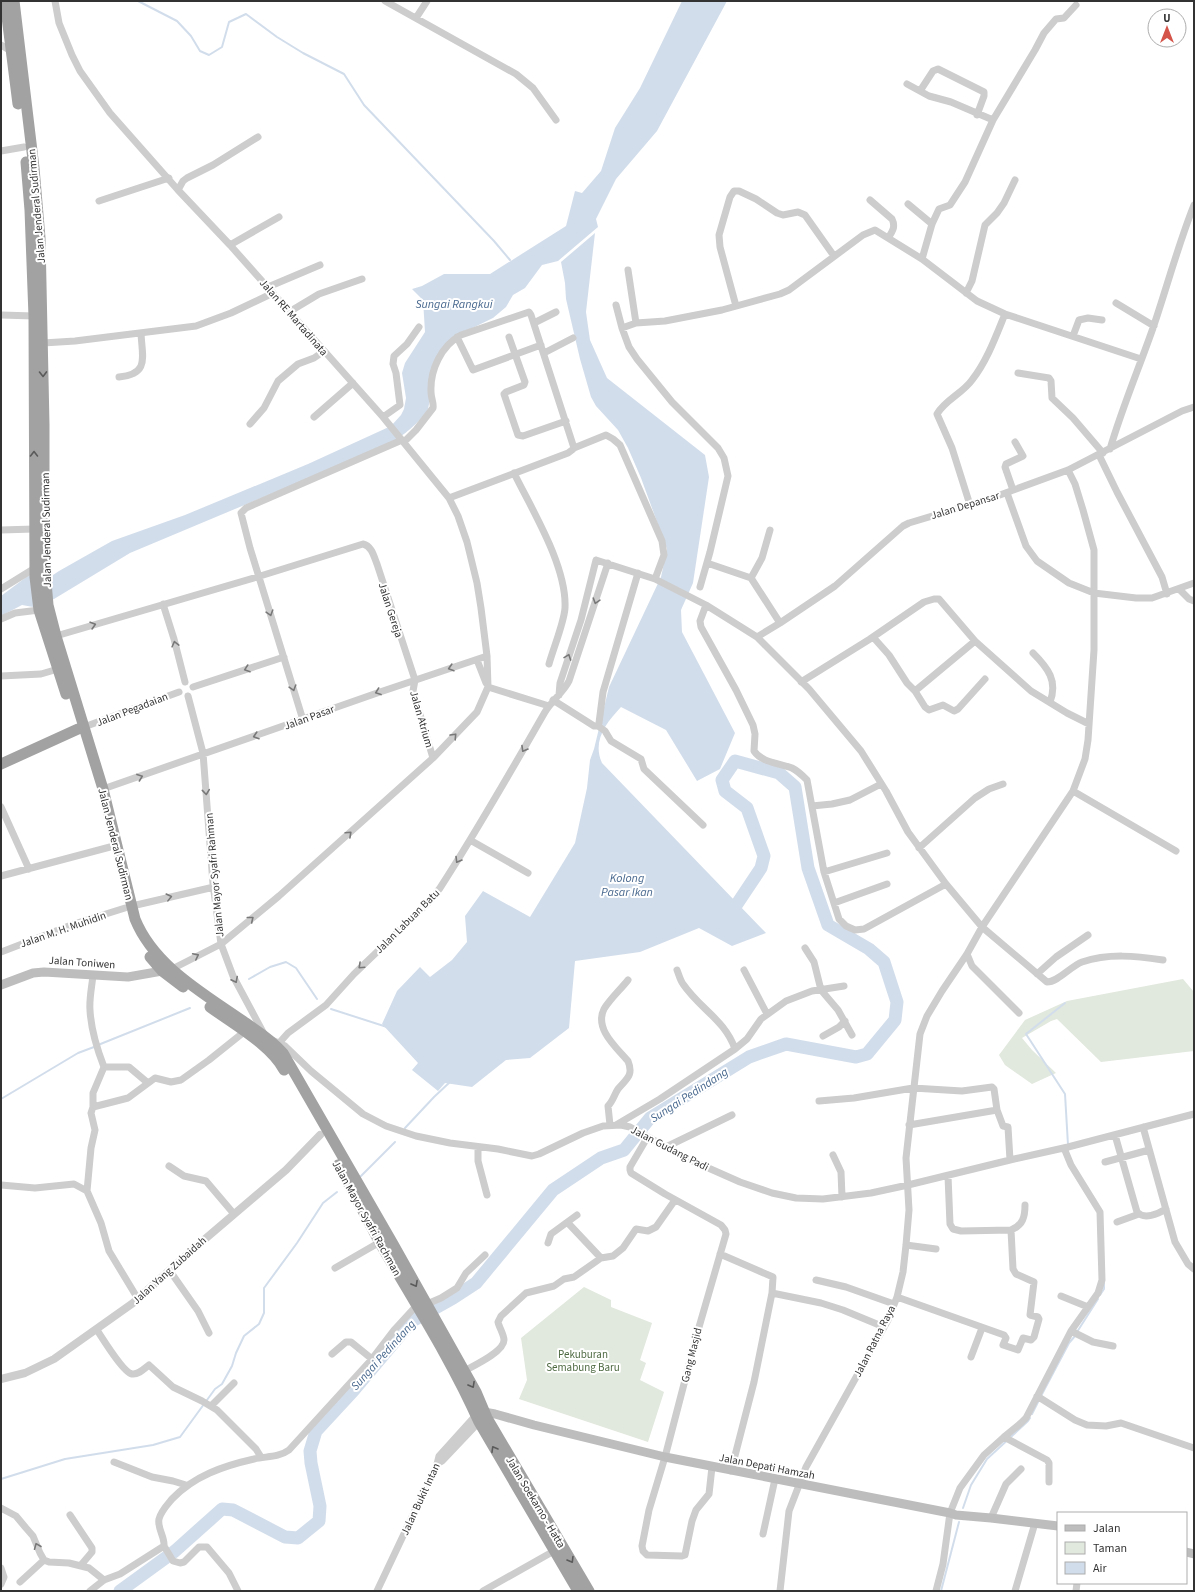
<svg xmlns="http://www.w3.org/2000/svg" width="1195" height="1592" font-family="'Source Sans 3',sans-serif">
	<rect width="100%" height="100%" fill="#fff"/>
	<path fill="#e1e8dd" d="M1183 979 1194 992V1051L1101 1062 1057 1019 1051 1021 1022 1038 1032 1050 1056 1073 1032 1084 1005 1065 999 1055 1025 1020 1067 1001Z
		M584 1287 611 1300V1307L652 1323 640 1360 646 1363 640 1380 664 1392 648 1442 519 1399 527 1380 521 1338Z"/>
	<path fill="#d2ddeb" d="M682 1H727L657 131 616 179 596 219 598 227 558 261 542 265 525 288 513 295 506 307 493 318 454 337 440 352 428 409C419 424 403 435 390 444L130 553 54 599 33 607 22 605 1 616V596L29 575 51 581 53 575 59 571 112 541 185 515 308 464 391 426 401 415 404 409 406 398 402 373 405 363 425 332 423 300 412 289 422 286 444 274H490L566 226 575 191 582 193 601 171 615 128 640 88Z
		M595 233 586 312 590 340 607 378 705 455 709 477 693 583 681 610 682 632 735 733 720 769 697 781 666 730 621 707C606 723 592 741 602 763L766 933 732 946 699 928 640 952 575 961 569 1028 530 1058 506 1060 472 1087 445 1083 438 1091 412 1070 418 1063 382 1024 397 991 420 967 430 977 452 960 467 942 465 916 483 891 530 917 575 843 587 788 590 760 594 749 609 687 661 577 667 549 641 478 628 448 618 430 596 406 591 397 580 359 566 299 565 283 561 262Z"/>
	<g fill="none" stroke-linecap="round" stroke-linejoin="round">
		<path stroke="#d2ddeb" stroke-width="2" d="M138 1 177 21 191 36 200 51 209 55 222 47 229 22 246 14 277 37 303 53 344 74 364 105 494 241 510 260
			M249 979 270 967 286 962 296 968 317 999
			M1065 1003 1026 1034 1065 1094 1068 1145
			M331 1009 387 1027
			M98 1045 190 1008
			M1 1099 78 1053 94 1047
			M405 1128 434 1097 450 1082
			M361 1176 395 1142
			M1100 1295 1104 1289V1282
			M1077 1332 1098 1299
			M1041 1396 1069 1343 1075 1336
			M1032 1414 1039 1400
			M1 1479 65 1459 153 1445 180 1437 215 1389 222 1384 232 1366 236 1353 244 1336 259 1324 264 1313V1288L297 1243 323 1203 337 1192
			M963 1508 971 1485 987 1459 1028 1421 1030 1418
			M941 1591 959 1522"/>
		<path stroke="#d2ddeb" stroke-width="13" d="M120 1591 175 1551 222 1509 233 1510 285 1537 298 1538 319 1521 320 1506 311 1463 310 1451 316 1431 353 1391 412 1321 453 1298 476 1283 553 1190 601 1158 624 1150 650 1118 749 1057 786 1044 856 1057 867 1054 895 1020 897 1002 884 962 869 949 828 925 808 868 795 787 779 773 735 761 722 780 725 791 747 808 764 856 761 868 735 907"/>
		<path stroke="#cdcdcd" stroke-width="7" d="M55 1 59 23 72 55 80 71 110 113 178 190 230 245 383 417 449 498 458 516 467 542 477 583 481 608 487 656 488 687 477 712 433 758 279 896 221 944 172 969
			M385 1 516 74 533 88 556 120
			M416 18 427 1
			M1 45 11 51
			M907 84 929 96 951 102 993 120
			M920 91 933 71 938 69 984 92V96L977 115
			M1 151 24 147
			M178 190 183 181 187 178 213 165 258 137
			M870 200 892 219C896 227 892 232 888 238
			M99 201 169 178
			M908 204 932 224
			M230 245 279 217
			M922 259 932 224 939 209 950 205 965 182 993 120 1035 50 1044 33 1056 19 1064 18 1076 5
			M628 270 636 323
			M268 287 320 265
			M966 293 972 281 985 225 997 213 1004 203 1015 180
			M1116 303 1154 326
			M616 305 622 328 629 347 637 359 672 402 718 448 724 458 728 476 710 552 700 587
			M736 306 720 247 719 235 730 197 734 191H739L756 199 777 213 783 215 798 212 805 215 834 256
			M289 312 319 294 362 279
			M1 315 34 316
			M534 323 556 312
			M622 328 636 323 665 321 722 310 780 294 789 290 863 235 875 230 922 259 977 301 1005 314 1141 359
			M1073 336 1079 320 1088 318 1102 320
			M457 337 473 370 541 345
			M509 337 525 382 524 385 506 392 504 394 518 435 523 436 566 421
			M43 343 75 341 196 326 231 313 273 293
			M544 353 573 338
			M1018 373 1049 378 1051 381 1052 398 1073 418 1103 453
			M119 377C150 374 142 357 141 333
			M314 417 353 383
			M383 417 400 405 396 373 393 364 394 356 407 344 419 327
			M250 424 264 408 278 381 298 364 314 358 324 351
			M404 442 416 430 433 408C434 403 431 398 431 392 430 370 441 346 461 335L529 312 531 315 574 448
			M1110 449C1122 408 1139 368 1153 328 1167 287 1178 245 1194 205
			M1099 455 1117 492 1162 577 1167 594
			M514 473C532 510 567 566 565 608 564 623 553 649 549 664
			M1013 490 1005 467 1006 464 1023 456 1015 442
			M1007 493 1026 546 1037 561 1069 583 1094 593 1136 598H1152L1194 583
			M449 498 568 453 572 450 574 448 606 435 613 439 620 445 662 541 664 555 655 579 706 605 757 637 809 689 861 751 886 791 908 832 946 884 982 927 1047 982C1058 982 1071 966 1082 962 1109 953 1136 956 1163 960
			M970 505 952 448 937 414C945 400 963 393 972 380 987 361 996 336 1005 314
			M1 530 34 529
			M770 530 762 558 751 578 780 623
			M707 563 751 578
			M1 589 35 568
			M1179 589 1189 599 1194 601
			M163 604 174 639 185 682
			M706 605 700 621 701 627 736 690 753 725 755 734 754 751C762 763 780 763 792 768 798 771 802 775 807 780L824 872 839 919 846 926 855 930 864 929 946 884
			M1 619 15 613 39 610
			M56 636 257 577 363 544C372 546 374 557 377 564L415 680
			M757 637 780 623 835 586 903 526 909 523 989 499 1068 470 1182 411 1194 407
			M873 637 889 655 907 683 915 691 975 641
			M1033 653C1048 668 1058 681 1050 702
			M477 660 486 683
			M1 676 41 674 58 669
			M415 680 413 691 433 758
			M801 682 870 639 924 602 934 599H939L975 641 1031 691 1067 713 1089 724
			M193 687 284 657
			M488 687 549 706
			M915 691 925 707 929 710 943 705 954 711 958 709 985 679
			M559 695 560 683 581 620 596 560 655 579
			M188 696 203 753 213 884 221 944 233 976 264 1034
			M553 700 594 726H598L599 723 603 692 638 573
			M303 720 250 548 241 513 246 508 402 440
			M598 726 605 731 611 741 641 759 644 769 703 825
			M84 727 179 692
			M103 789 380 692 487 656
			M1073 791 1176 851
			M812 806 832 804 850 800 881 784
			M1 807 29 869
			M470 840 528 873
			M919 848 975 798 989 789 1003 784
			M824 872 887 853
			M1 876 110 847
			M834 903 887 884
			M132 906 214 887
			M805 948 814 962 821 990 838 1010 852 1035
			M1 952 74 924 125 908
			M967 954 972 966 1019 1013
			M677 970C679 975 680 980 683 984 700 1009 725 1020 735 1049
			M744 970 767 1014
			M1037 974 1056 957 1088 935
			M93 975C92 986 89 999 90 1010 91 1030 97 1049 104 1067
			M823 1036 839 1027 845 1021
			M274 1041 285 1046 311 1071 363 1114 386 1126 416 1136 450 1143 498 1149 532 1156 539 1154 583 1133 603 1126 621 1125 630 1127 688 1159 740 1182 772 1193 796 1198 823 1199 871 1193 908 1185 1010 1160 1068 1147 1194 1114
			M280 1042 288 1033 326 1005 354 974 430 901 440 888C477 831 511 771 545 712 552 700 563 693 569 681L608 563
			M104 1067H129L148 1083
			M819 1101 854 1098 913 1088 962 1091 992 1087 994 1089 997 1110 1003 1126 1008 1127 1010 1160
			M93 1107V1093L104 1067
			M610 1125 608 1106C613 1101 614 1095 618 1089 626 1079 634 1076 628 1061 617 1048 594 1029 604 1009 610 999 621 989 628 980
			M616 1125 660 1099 735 1049 747 1039 761 1019 786 1001 812 991 844 986
			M909 1125 997 1110
			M1143 1127 1175 1242 1188 1264 1194 1269
			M1115 1135 1137 1212C1144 1220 1158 1214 1166 1209
			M647 1138 630 1167V1170L631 1173 665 1194 721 1225 725 1230 726 1234 697 1334 665 1457 649 1510 642 1546 643 1551 647 1555 682 1556 685 1555 692 1521 696 1510 709 1494 712 1467
			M478 1147V1161L487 1195
			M666 1147 732 1115
			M833 1155 841 1172 842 1197
			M1105 1162 1149 1150
			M169 1166 184 1176 206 1181 234 1214
			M948 1176 950 1224 953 1229 961 1231 1011 1230C1023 1225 1025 1217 1025 1205
			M1 1185 35 1188 74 1184 87 1191 101 1223 109 1251 138 1299
			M87 1191 91 1148 95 1130 91 1113 93 1107 128 1098 155 1078 171 1082 181 1080 209 1060 244 1032
			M1117 1222 1139 1214
			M568 1223 601 1258
			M548 1243 551 1234 577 1215
			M906 1245 936 1249
			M720 1254 773 1277 772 1293 754 1382 731 1471
			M335 1268 380 1242
			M170 1271 198 1311 209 1333
			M816 1280 846 1287 894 1304
			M772 1293 821 1303 843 1310 884 1327
			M1061 1296 1088 1307
			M897 1297 1004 1335 1006 1338 1003 1345 1018 1350 1023 1338 1031 1340 1034 1337 1039 1319 1038 1317 1030 1315 1034 1282 1016 1274 1013 1269 1011 1230
			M427 1304 441 1298 457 1288 466 1273 485 1255
			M97 1330C103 1339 123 1372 132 1374 138 1375 144 1369 149 1365L173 1387 202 1401 217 1410 256 1449 261 1457
			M1071 1331 1093 1342 1113 1346
			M332 1354 346 1342H351L372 1359
			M971 1357 982 1328
			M464 1371C473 1366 504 1352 504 1340 504 1335 499 1327 498 1322L501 1316 526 1293 554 1286 564 1279 574 1277 601 1258 613 1256 623 1248 636 1229 648 1231 656 1227 675 1200
			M1037 1396 1075 1420 1087 1425 1106 1426 1121 1423 1194 1448
			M211 1406 234 1383
			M1004 1437 1047 1460 1049 1463V1482
			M114 1462 152 1477 173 1481 186 1485
			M437 1464 442 1461 479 1422
			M1 1508 16 1516 26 1528 33 1536 40 1553 44 1560 49 1562 69 1563 89 1568 104 1580
			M70 1515 92 1548V1552L81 1565
			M991 1518 1006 1484 1021 1469
			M763 1534 775 1479
			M164 1546 173 1561 180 1563 184 1562 199 1547H207L229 1573 238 1591
			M1 1568 4 1577 1 1584
			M20 1582 44 1560
			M90 1591 104 1580 120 1574 164 1546C165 1537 157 1528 159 1519 161 1511 167 1505 172 1499 194 1476 223 1466 254 1459 266 1456 278 1458 289 1450L372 1359 395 1329 417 1305
			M377 1591 437 1464 439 1456 476 1415
			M483 1591 554 1551
			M780 1591 789 1511 806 1467 888 1320 897 1297 903 1272 906 1245 909 1210 906 1158 920 1034 927 1016 942 991 967 954 982 927 1073 791 1085 759 1088 740 1094 650V550L1083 510 1075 484 1068 470
			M936 1591 943 1564 950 1513 960 1488 984 1455 1004 1437 1021 1423 1026 1418 1071 1331 1098 1293 1102 1280 1100 1212 1071 1165 1064 1148
			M1015 1591 1035 1523
			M1076 1591 1077 1583"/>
		<path stroke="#cdcdcd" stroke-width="8" d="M1 1379 25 1373 54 1359 133 1303 198 1245 286 1170 320 1135"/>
		<path stroke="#bdbdbd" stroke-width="9" d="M1 985 33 973 44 972 128 977 162 971
			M480 1413 484 1412 495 1414 534 1425 665 1457 950 1513 956 1515 991 1518 1058 1526
			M1186 1552 1194 1554"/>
		<path stroke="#a2a2a2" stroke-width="11" d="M5 1 18 104
			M14 1 34 168 40 238 44 425V559L48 605 56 636 103 789 135 919C154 966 203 993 243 1021 257 1031 271 1039 283 1053L393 1244 476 1392 487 1418 589 1591
			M26 162 30 210 34 316 35 577 39 610 66 694
			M1 764 78 729
			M150 957 162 971 183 987
			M210 1007C233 1024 271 1045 284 1070
			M338 1165C353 1191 366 1217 380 1243 414 1302 451 1359 479 1422L578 1591"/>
	</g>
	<defs><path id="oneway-chevron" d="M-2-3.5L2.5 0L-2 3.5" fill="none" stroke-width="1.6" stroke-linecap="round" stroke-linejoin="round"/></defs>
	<g stroke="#5a5a5a">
		<use href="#oneway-chevron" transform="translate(43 374) rotate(89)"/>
		<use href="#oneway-chevron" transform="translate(34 454) rotate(-90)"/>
		<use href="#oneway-chevron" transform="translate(415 1284) rotate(61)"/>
		<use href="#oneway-chevron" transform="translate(472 1385) rotate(61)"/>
		<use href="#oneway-chevron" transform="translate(494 1449) rotate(-120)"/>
		<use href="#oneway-chevron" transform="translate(571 1560) rotate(59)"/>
	</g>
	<g stroke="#787878">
		<use href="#oneway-chevron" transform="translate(596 601) rotate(107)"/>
		<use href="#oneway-chevron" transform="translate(270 613) rotate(73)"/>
		<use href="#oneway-chevron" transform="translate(93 625) rotate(-16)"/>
		<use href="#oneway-chevron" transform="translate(175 644) rotate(-104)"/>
		<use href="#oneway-chevron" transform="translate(568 657) rotate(-70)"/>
		<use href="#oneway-chevron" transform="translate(451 668) rotate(163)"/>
		<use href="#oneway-chevron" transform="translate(247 669) rotate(161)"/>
		<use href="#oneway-chevron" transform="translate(293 688) rotate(73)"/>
		<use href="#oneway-chevron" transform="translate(378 692) rotate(160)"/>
		<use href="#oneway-chevron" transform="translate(256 736) rotate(162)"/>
		<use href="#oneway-chevron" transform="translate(454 736) rotate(-47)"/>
		<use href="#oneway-chevron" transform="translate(524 749) rotate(120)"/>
		<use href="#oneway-chevron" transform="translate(140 777) rotate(-20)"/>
		<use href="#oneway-chevron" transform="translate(206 792) rotate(84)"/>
		<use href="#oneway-chevron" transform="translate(349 834) rotate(-43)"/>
		<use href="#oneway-chevron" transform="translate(458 860) rotate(121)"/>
		<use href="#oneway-chevron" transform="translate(169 897) rotate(-14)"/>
		<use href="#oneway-chevron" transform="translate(251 919) rotate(-39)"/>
		<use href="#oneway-chevron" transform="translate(196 956) rotate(-27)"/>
		<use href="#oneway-chevron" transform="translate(361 966) rotate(137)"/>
		<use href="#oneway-chevron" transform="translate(235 980) rotate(63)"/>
		<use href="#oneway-chevron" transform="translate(37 1546) rotate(-112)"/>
	</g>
	<g text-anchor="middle" stroke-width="4" stroke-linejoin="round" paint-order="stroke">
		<g font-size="11" fill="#333" stroke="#fff">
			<text transform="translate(36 206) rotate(-95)" y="4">Jalan Jenderal Sudirman</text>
			<text transform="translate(294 317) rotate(49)" y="4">Jalan RE Martadinata</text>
			<text transform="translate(965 505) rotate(-17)" y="4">Jalan Depansar</text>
			<text transform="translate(46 530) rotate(-91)" y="4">Jalan Jenderal Sudirman</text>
			<text transform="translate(391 610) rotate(72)" y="4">Jalan Gereja</text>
			<text transform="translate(132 709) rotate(-21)" y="4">Jalan Pegadaian</text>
			<text transform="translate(309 717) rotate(-20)" y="4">Jalan Pasar</text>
			<text transform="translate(422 719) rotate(74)" y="4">Jalan Atrium</text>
			<text transform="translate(116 844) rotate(76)" y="4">Jalan Jenderal Sudirman</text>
			<text transform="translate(214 875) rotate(-95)" y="4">Jalan Mayor Syafri Rahman</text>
			<text transform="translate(407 921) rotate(-45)" y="4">Jalan Labuan Batu</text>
			<text transform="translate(63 929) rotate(-19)" y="4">Jalan M. H. Muhidin</text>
			<text transform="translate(82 962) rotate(4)" y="4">Jalan Toniwen</text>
			<text transform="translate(670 1148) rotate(27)" y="4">Jalan Gudang Padi</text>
			<text transform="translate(367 1218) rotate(61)" y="4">Jalan Mayor Syafri Rachman</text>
			<text transform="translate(169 1270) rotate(-42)" y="4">Jalan Yang Zubaidah</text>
			<text transform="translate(874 1341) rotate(-63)" y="4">Jalan Ratna Raya</text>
			<text transform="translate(691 1355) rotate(-76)" y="4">Gang Masjid</text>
			<text transform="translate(767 1466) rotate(11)" y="4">Jalan Depati Hamzah</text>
			<text transform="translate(420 1499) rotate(-65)" y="4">Jalan Bukit Intan</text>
			<text transform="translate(536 1502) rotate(59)" y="4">Jalan Soekarno - Hatta</text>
		</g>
		<g font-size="11" fill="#506b44" stroke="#fff">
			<text x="583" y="1358">Pekuburan<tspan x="583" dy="13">Semabung Baru</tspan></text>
		</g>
		<g font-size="12" font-style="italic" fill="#48688e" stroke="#fff">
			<text x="454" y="308">Sungai Rangkui</text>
			<text x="627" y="882">Kolong<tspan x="627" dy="14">Pasar Ikan</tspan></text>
			<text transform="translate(689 1095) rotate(-33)" y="4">Sungai Pedindang</text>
			<text transform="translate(383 1355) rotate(-48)" y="4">Sungai Pedindang</text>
		</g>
	</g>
	<rect width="1195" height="1592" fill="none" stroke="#333333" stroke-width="4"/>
	<rect x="1057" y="1512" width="130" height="72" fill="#ffffff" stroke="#adadad"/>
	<rect x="1065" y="1525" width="20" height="6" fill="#bdbdbd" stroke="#adadad"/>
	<text x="1093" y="1532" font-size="12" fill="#333333">Jalan</text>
	<rect x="1065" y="1542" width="20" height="12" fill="#e1e8dd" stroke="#adadad"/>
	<text x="1093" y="1552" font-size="12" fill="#333333">Taman</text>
	<rect x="1065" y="1562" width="20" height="12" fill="#d2ddeb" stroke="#adadad"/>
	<text x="1093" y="1572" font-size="12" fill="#333333">Air</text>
	<g transform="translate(1167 28)"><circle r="19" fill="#ffffff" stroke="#adadad"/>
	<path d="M0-3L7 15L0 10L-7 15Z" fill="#d4544a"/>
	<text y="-6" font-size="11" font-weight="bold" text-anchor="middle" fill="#333333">U</text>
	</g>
</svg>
